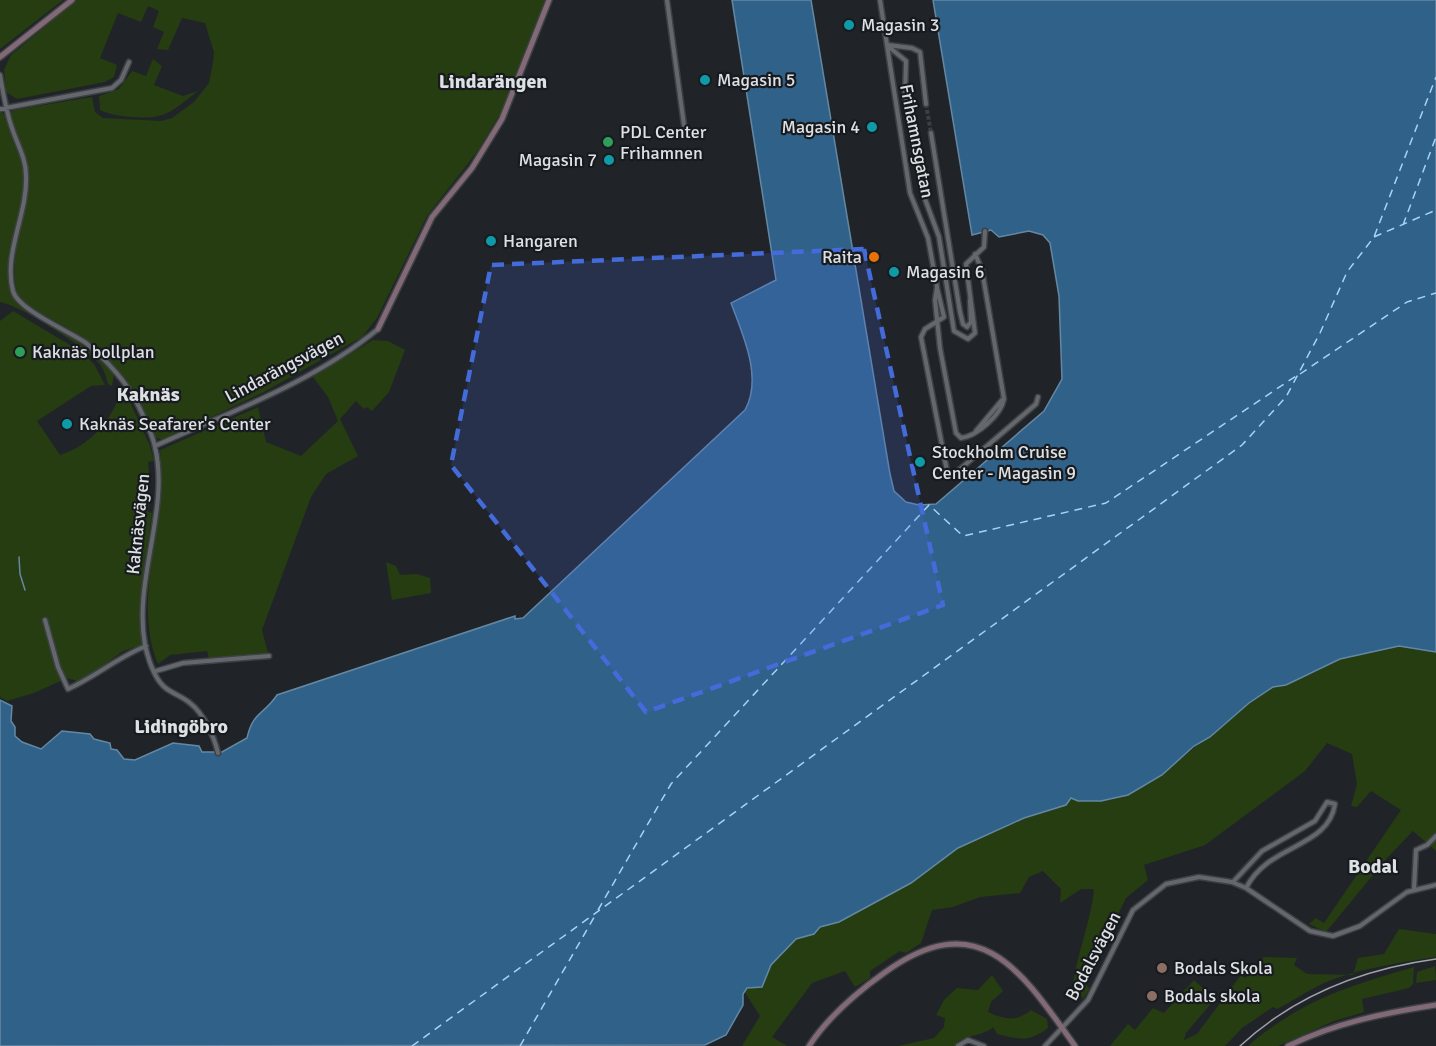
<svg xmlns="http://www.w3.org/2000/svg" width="1436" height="1046" font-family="Signika,sans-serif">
	<rect width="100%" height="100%" fill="#202428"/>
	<path fill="#253d11" d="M0 0H63L0 49Z
		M77 0H545L506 104 477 152 427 216 377 318 362 337 264 392 163 440 154 437C132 391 114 359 70 330 53 319 34 311 19 299 4 253 30 220 28 175 28 154 15 133 9 113L14 110 92 97 95 112 103 118 161 121 172 118 194 102 209 83 213 62 214 52 205 23 182 18 168 50 157 49 164 32 153 27 159 11 148 6 141 22 118 13 100 58 117 65 114 77 105 82 17 99 6 92 4 70 11 55Z
		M153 59 162 66 154 85 183 96 198 91C187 99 175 111 162 115 149 120 112 117 100 110L99 96 119 89 132 71 146 76Z
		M0 111 5 115C12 133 21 152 23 172 27 208 0 270 15 301 27 317 53 325 69 336 86 347 100 360 114 374L112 386 108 384C106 377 104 369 99 363 83 346 22 306 0 302Z
		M13 311 80 351 94 364 105 385 91 386 37 421 60 455C84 447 101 432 113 410 118 402 117 397 124 389L150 446 154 461 148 462 150 487 148 512 152 513 140 602 142 645 123 651 81 682 67 678 34 693 7 701 0 697V321Z
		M373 340 388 341 405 350 389 392 372 411 367 407 364 409 356 401 340 419 358 456 326 474 311 497 262 630 268 653 209 659 207 651 170 655 158 664C132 605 165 517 160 450L258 407 266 442 301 456 338 421 328 397 313 377Z
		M386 562 396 566 400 575 417 574 430 578 431 593 392 600Z
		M1399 646 1436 652V851L1413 831 1387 858 1326 932 1309 924 1316 918 1324 923 1401 810 1371 791 1357 807 1351 806 1357 784 1352 754 1327 743 1305 771 1205 845 1144 865 1148 880 1126 898 1084 984 1090 988 1083 999 1073 983C1078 951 1091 921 1094 889H1081L1060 903 1061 889 1043 871 1029 877 1020 893 980 897 953 907 932 910 921 943 906 953 900 951 870 971V978L855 987 845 971 812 983 772 1037 787 1046H742L760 1016 744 991 751 986H762L771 965 796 939 814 934 820 927 839 922 911 883 958 848 1024 818 1066 805 1071 798 1110 800 1128 795 1162 775 1238 710 1273 687 1311 674 1347 656Z
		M1399 929 1436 934V957C1401 962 1350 970 1318 986 1304 993 1291 1002 1277 1009L1273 1007 1242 1028 1225 1046H1110L1128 1024 1135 1030 1153 1008 1164 1013 1194 980 1215 999 1186 1033 1184 1040 1197 1034 1241 975 1245 978 1264 957 1297 958 1294 965 1307 974 1353 975 1358 958 1384 954Z
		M1435 966 1436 980 1416 983 1417 972Z
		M1414 967 1413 984 1409 988 1362 999 1364 1012 1334 1021 1278 1046H1248C1301 1000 1349 986 1414 967Z
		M992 975 1003 991 991 1002 988 1012C1004 1019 1015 1023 1031 1010L1047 1019 1048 1028C1028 1043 1019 1039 997 1034L993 1027C981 1038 964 1033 955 1046H898L934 1038 944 1027 945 1018 936 1015 944 1000 957 988 978 990Z"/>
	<path fill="#306289" stroke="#6488a4" stroke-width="1.5" d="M732 0H811L890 474 894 491 906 502 919 505 936 504 1044 411 1062 379 1059 296 1050 243 1043 235 1029 231 999 237 991 230 972 235 933 0H1436V652L1399 646 1340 659 1286 685 1273 687 1249 703 1210 737 1194 746 1162 775 1128 795 1101 801H1078L1071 798 1066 805 1024 818 958 848 911 883 839 922 820 927 814 934 796 939 771 965 762 987 747 988 743 994V1005L726 1035 705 1045 0 1046V700L12 706 11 721 15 727V736L22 742 41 749 62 731 90 734 94 739 110 743 111 749 117 750 124 759 135 760 173 743 199 746 202 752H222L247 738C253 711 264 715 277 695L515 616V619L523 618 745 410C763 378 743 335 731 303L776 280Z"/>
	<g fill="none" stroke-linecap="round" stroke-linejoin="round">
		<path stroke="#6488a4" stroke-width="1.5" d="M19 557 20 574 25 590"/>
		<path stroke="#a8d2f7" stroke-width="1.5" stroke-dasharray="8 6" stroke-linecap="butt" d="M1403 225 1436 137
			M1374 237 1436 210
			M1300 374 1407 302 1436 293
			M598 910 671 784 929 505 963 536 1106 503 1296 376
			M412 1046 1242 445 1286 397 1320 333 1347 272 1374 237 1436 77
			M520 1046 596 914"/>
		<path stroke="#3c4044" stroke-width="4" stroke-dasharray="4 2" stroke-linecap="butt" d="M926 104 931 133"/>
		<defs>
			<path id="street" d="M667 0 684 125
				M880 0 910 193 928 238 937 287 935 300 940 348 956 433 961 438C977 436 1001 415 1004 399L982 270 975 254
				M888 45 912 48 920 52 926 104
				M889 47 906 61 905 96 914 148 925 199 939 237 954 331 968 339 975 333 966 264 984 247 985 231
				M0 75C3 93 6 111 12 128 17 144 26 158 26 175 28 214 3 253 13 291 18 310 69 331 86 343 105 359 124 379 136 401 143 415 152 432 155 447 170 510 133 580 145 645 148 658 155 681 167 689 174 694 183 697 190 703 204 714 214 736 218 753
				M0 109 112 88 121 80 129 62
				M931 133 960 312 963 324 967 327 971 322 970 300
				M937 288 944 317 925 329 921 337 947 471 955 473 959 470 1036 404 1038 397
				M976 431 1002 400
				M155 446C230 412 314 382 378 329
				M45 620 58 667 68 689C95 677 118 657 146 646
				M156 671 183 663 269 656
				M1233 882 1262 851 1315 821 1327 802 1335 804C1328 849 1269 843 1246 888
				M1414 889 1416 850 1427 845 1436 836
				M958 1046 968 1040 984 1046
				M1045 1046 1088 1000 1133 910 1166 884 1199 877 1232 882 1246 888 1310 931 1333 936 1360 926 1407 892 1436 885"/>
			<path id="secondary" d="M0 57 72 0
				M378 329 432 217 472 168 502 119 549 0
				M809 1046C828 1017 856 993 884 973 979 904 1021 970 1075 1046
				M1288 1046C1335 1023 1384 1013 1436 1005"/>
		</defs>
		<use href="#street" stroke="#3d4044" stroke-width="7"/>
		<use href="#secondary" stroke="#3d4044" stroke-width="8"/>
		<use href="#street" stroke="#64686d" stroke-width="4"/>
		<use href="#secondary" stroke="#816975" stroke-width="5"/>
		<path stroke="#a0a3a7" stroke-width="1.5" d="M1240 1046C1295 995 1363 969 1436 959"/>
	</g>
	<path fill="#446bda" fill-opacity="0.2" stroke="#446bda" stroke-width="4.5" stroke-dasharray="12 8" stroke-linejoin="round" d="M864 249 943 605 646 712 451 465 491 265Z"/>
	<g fill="#0f9aa8" stroke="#171a1e" stroke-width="2">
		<circle cx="849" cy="25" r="6"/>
		<circle cx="705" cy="80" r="6"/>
		<circle cx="872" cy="127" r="6"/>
		<circle cx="609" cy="160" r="6"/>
		<circle cx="491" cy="241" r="6"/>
		<circle cx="894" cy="272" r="6"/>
		<circle cx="67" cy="424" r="6"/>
		<circle cx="920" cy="462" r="6"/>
	</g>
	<g fill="#2e9e5b" stroke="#171a1e" stroke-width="2">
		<circle cx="608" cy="142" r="6"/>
		<circle cx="20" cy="352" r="6"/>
	</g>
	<circle fill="#e8710a" stroke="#171a1e" stroke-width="2" cx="874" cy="257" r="6"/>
	<g fill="#8d6e63" stroke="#171a1e" stroke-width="2">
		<circle cx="1162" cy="968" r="6"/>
		<circle cx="1152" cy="996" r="6"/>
	</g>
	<g text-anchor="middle" stroke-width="4.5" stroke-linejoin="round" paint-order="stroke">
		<g font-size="18" fill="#dee1e4" stroke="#171a1e" text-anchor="start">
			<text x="861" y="31">Magasin 3</text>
			<text x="717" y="86">Magasin 5</text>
			<text x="860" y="133" text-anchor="end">Magasin 4</text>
			<text x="620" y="138">PDL Center<tspan x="620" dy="21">Frihamnen</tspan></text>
			<text x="597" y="166" text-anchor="end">Magasin 7</text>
			<text x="503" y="247">Hangaren</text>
			<text x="862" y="263" text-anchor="end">Raita</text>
			<text x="906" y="278">Magasin 6</text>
			<text x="32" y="358">Kaknäs bollplan</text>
			<text x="79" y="430">Kaknäs Seafarer's Center</text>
			<text x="932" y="458">Stockholm Cruise<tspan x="932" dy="21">Center - Magasin 9</tspan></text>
			<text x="1174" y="974">Bodals Skola</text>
			<text x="1164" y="1002">Bodals skola</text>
		</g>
		<g font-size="18" fill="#dee1e4" stroke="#171a1e">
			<text transform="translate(917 141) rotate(79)" y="6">Frihamnsgatan</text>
			<text transform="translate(284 367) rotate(-28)" y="6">Lindarängsvägen</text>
			<text transform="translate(138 524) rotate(-84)" y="6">Kaknäsvägen</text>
			<text transform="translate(1093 956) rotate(-62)" y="6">Bodalsvägen</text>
		</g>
		<g font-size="20" font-weight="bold" fill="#dee1e4" stroke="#171a1e">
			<text x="493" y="88">Lindarängen</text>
			<text x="148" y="401">Kaknäs</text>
			<text x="181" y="733">Lidingöbro</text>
			<text x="1373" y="873">Bodal</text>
		</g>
	</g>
</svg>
